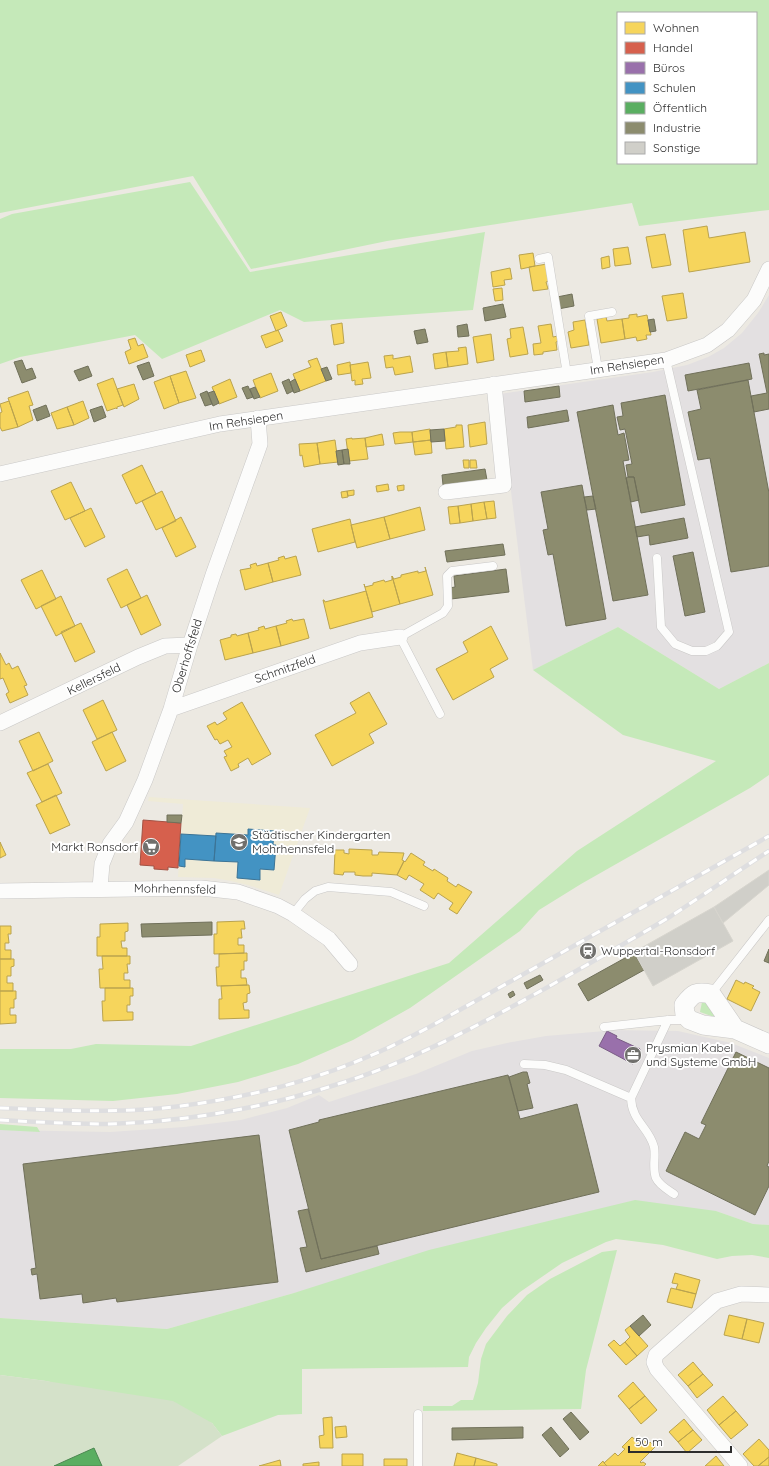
<svg xmlns="http://www.w3.org/2000/svg" width="769" height="1466" font-family="Quicksand,sans-serif">
	<rect width="100%" height="100%" fill="#ece9e2"/>
	<path fill="#e3e0e1" d="M769 295V663L719 689 618 627 533 670 499 394 653 372 687 365 708 357 724 348 742 333 758 313Z
		M606 1030 678 1031 731 1043 769 1058V1225L753 1224 716 1211 294 1293 167 1329 0 1318V1130L110 1132 184 1127 241 1120 287 1108 319 1095 329 1102 416 1074 472 1051 507 1043 546 1036 605 1031Z"/>
	<path fill="#efebd7" d="M149 797 310 808 279 895 248 885 231 881 214 878 178 877 183 804 148 801Z"/>
	<path fill="#c5e9b9" fill-rule="evenodd" d="M0 0H769V210L639 226 632 203 387 241 251 269 193 176 0 213ZM618 13H756V163H618Z
		M190 182 250 272 485 232 473 310 304 322 280 310 162 359 135 335 20 357 0 364V219L12 214Z
		M618 627 719 689 769 663V775L750 788 581 884 539 910 520 931 410 1008 353 1040 298 1064 238 1082 177 1094 113 1101 0 1098V1049H71L96 1044 191 1046 449 963 577 851 716 761 623 735 533 670Z
		M707 1000 717 1018 700 1012 702 1002Z
		M0 1124 37 1127 40 1132 0 1130Z
		M635 1200 716 1211 753 1224 769 1225V1258L752 1255 732 1256 717 1259 663 1245 616 1239 606 1242 562 1263 520 1292 502 1308 486 1328 476 1343 469 1357 468 1367 302 1369V1414L278 1415 222 1436 212 1423 46 1381 0 1375V1318L167 1329 294 1293 429 1250Z
		M617 1250 586 1370 581 1409 423 1411V1406H452L461 1400H473L478 1383 481 1359 486 1344 507 1316 527 1295 550 1279 602 1252Z"/>
	<path fill="#d4e1c9" d="M0 1375 46 1381 173 1401 212 1423 222 1436 178 1466H0Z"/>
	<path fill="#f6d55c" stroke="#baa34e" d="M707 226 709 238 745 232 750 262 689 272 683 230Z
		M665 234 671 265 652 268 646 237Z
		M628 247 631 264 615 266 613 249Z
		M533 253 535 266 521 269 519 255Z
		M609 256 610 267 602 269 601 258Z
		M547 264 549 281 546 282 548 289 533 291 529 267Z
		M510 268 512 279 504 280 505 285 493 287 491 272Z
		M502 288 503 300 495 301 493 289Z
		M683 293 687 318 667 321 662 296Z
		M281 312 287 326 276 331 270 316Z
		M637 314V317L647 315 651 335H646L647 339 637 341 636 337 625 339 622 319 629 318V315Z
		M606 317 607 321 622 319 625 339 601 343 597 319Z
		M585 320 589 345 571 348 568 332 574 330 573 322Z
		M342 323 344 343 334 345 331 325Z
		M551 324 553 337 558 336 559 341 556 342 557 350 543 352V354L534 355 533 344 541 343 538 326Z
		M523 327 528 354 510 357 507 339 511 338 510 329Z
		M278 330 283 341 266 348 261 336Z
		M491 334 494 360 477 363 473 337Z
		M135 338 138 346 143 344 148 357 129 364 125 352 131 349 128 340Z
		M466 347 468 364 448 367 446 352 459 351 458 348Z
		M201 350 205 361 190 367 186 355Z
		M446 352 448 367 435 369 433 354Z
		M393 355V359L410 356 413 372 395 375 393 367 386 368 384 356Z
		M317 358 326 381 300 391 293 374 311 367 308 361Z
		M350 362 351 373 338 375 337 365Z
		M368 362 371 378 362 379 363 384 355 385V380L352 381 350 365Z
		M186 371 196 398 179 403 170 376Z
		M271 373 278 391 260 398 253 380Z
		M170 376 179 403 164 409 154 382Z
		M113 378 123 405 117 407V409L116 408 107 411 97 384Z
		M230 379 237 397 219 404 212 387Z
		M134 384 139 399 124 407 117 389Z
		M28 391 33 405 29 406 33 420 18 427 8 398Z
		M9 401 18 427 2 431 0 427V413L2 412 0 404Z
		M83 401 89 418 74 425 67 407Z
		M67 407 74 425 57 429 51 413Z
		M485 422 487 444 470 447 468 425Z
		M456 425H462L464 447 446 449 444 429 456 427Z
		M430 429 431 440 413 442 412 432Z
		M400 432H412L413 442 395 444 393 433Z
		M382 434 384 445 366 447 365 438Z
		M352 438V439L365 438 368 459 349 461 346 439Z
		M335 440 338 462 320 464 317 443Z
		M431 440 432 453 415 455 413 442Z
		M317 443 320 464 304 467 302 455 300 456 299 444Z
		M463 460H469V468H464Z
		M470 460H476L477 468H470Z
		M142 465 156 494 136 504 122 475Z
		M71 482 85 511 65 520 51 491Z
		M388 484 389 490 377 492 376 486Z
		M404 485V490L398 491 397 486Z
		M354 490V495L348 496 347 491Z
		M162 491 176 521 156 530 142 501Z
		M347 491 348 497 342 498 341 492Z
		M494 501 496 518 487 519 484 502Z
		M484 502 487 519 473 521 471 504Z
		M471 504 473 521 460 523 458 506Z
		M458 506 460 523 450 524 448 507Z
		M420 507 425 530 390 539 384 517Z
		M91 508 105 537 85 547 70 518Z
		M181 517 196 547 176 557 162 528Z
		M384 517 390 539 357 548 351 525Z
		M350 519 355 542 318 552 312 529Z
		M284 556 285 559 296 556 301 575 273 582 268 563 279 560 278 558Z
		M256 563 257 566 268 563 273 582 245 590 240 570 251 568 250 565Z
		M425 567 433 595 400 604 392 576 394 579 401 577V575L418 571V573L426 571Z
		M127 569 141 598 121 608 107 579Z
		M42 570 56 599 36 609 21 580Z
		M392 576 400 604 372 612 364 584 365 587 373 585V583L384 580 385 582 392 580Z
		M366 591 373 617 330 629 323 600H324L325 602Z
		M147 595 161 625 141 635 127 605Z
		M61 596 75 626 56 636 41 606Z
		M292 619 293 621 304 619 309 638 281 646 276 626 287 623 286 621Z
		M81 623 95 652 75 662 61 632Z
		M264 626 265 629 276 626 281 646 253 653 248 633 259 630 258 628Z
		M491 626 508 659 490 669 494 677 453 700 436 669 468 652 463 642Z
		M248 633 253 653 225 660 220 640 231 637V635L236 634 237 636Z
		M0 653 6 665 9 663 12 669 18 666 27 685 24 686 28 695 10 703 6 694 9 692 3 678 0 679Z
		M369 692 387 724 369 734 374 743 332 766 315 735 356 713 350 703Z
		M103 700 117 730 97 739 83 710Z
		M242 702 271 754 252 765 248 758 238 764 239 767 231 771 224 757 227 756 224 751 232 747 228 740 220 744 217 739 215 740 207 726 215 722 217 725 227 719 223 713Z
		M39 732 53 761 33 771 19 741Z
		M112 732 126 761 106 771 92 742Z
		M48 764 62 793 42 802 27 773Z
		M56 795 70 825 50 834 36 805Z
		M0 842 6 855 0 858Z
		M349 849 372 850V855H378L379 852 404 853 402 860 404 861 397 875 372 873V876H363L355 875V872H344L343 875 334 874 335 850H344V853L349 854Z
		M411 853 425 862 423 865 433 871 434 869 448 878 447 881 456 887 458 884 472 892 457 914 449 909 453 903 438 893 434 899 420 890 424 884 409 875 406 880 397 875 404 861 405 862Z
		M244 921 245 929H241L242 938H238V945H244V953L214 954V934H217V922Z
		M128 923V931L125 932V941H121L122 948H127V956H97V937H100V924Z
		M0 926H11V934H8L9 943H5V950H11V959H0Z
		M247 953V961H244V970H241V978H246L247 985 217 986 216 967H219V954Z
		M102 956H130V964H127L128 973H124V980H130V988H100L99 969H103Z
		M0 959H14V966L11 967V976H7V983H13V991H0Z
		M736 980 744 984 745 982 754 986 752 988 760 992 751 1011 727 999Z
		M249 985 250 993 247 994V1002L243 1003 244 1010H249V1018L219 1019V999H222L221 986Z
		M105 988H133V996H130V1005H127V1012H133V1020L103 1021 102 1001H105Z
		M0 991H16V999H14V1008H10V1015H16V1023L0 1024Z
		M675 1273 700 1280 696 1294 676 1289 678 1284 672 1283Z
		M671 1288 696 1294 692 1308 667 1302Z
		M729 1315 747 1319 742 1339 724 1335Z
		M747 1319 764 1323 759 1343 742 1339Z
		M630 1326 648 1346 637 1356 625 1342 630 1337 625 1330Z
		M614 1340 620 1346 625 1342 637 1356 626 1365 608 1345Z
		M693 1362 703 1374 688 1386 678 1375Z
		M703 1374 713 1385 697 1398 688 1386Z
		M633 1382 645 1396 629 1409 618 1396Z
		M645 1396 657 1410 641 1424 629 1409Z
		M723 1396 736 1411 719 1425 707 1410Z
		M736 1411 748 1425 731 1439 719 1425Z
		M332 1417 333 1448H320L319 1436 324 1435 323 1418Z
		M684 1419 693 1430 678 1442 669 1432Z
		M346 1426 347 1437 336 1438 335 1427Z
		M693 1430 702 1440 687 1453 678 1442Z
		M632 1437 639 1443 643 1439 648 1444 650 1442 655 1447 640 1462 641 1463 643 1462 646 1464 644 1466H607L604 1463 615 1453 618 1456 625 1449 622 1447Z
		M759 1439 769 1450V1457L758 1466H754L743 1454Z
		M457 1453 476 1458 474 1466H454Z
		M342 1454H363V1466H342Z
		M716 1456 724 1466H705Z
		M769 1457V1466H758Z
		M476 1458 497 1464V1466H474Z
		M384 1459H407V1466H384Z
		M280 1460 281 1466H259Z
		M603 1461 604 1463 607 1466H598Z
		M319 1462V1466H303V1464Z"/>
	<path fill="#d6604d" stroke="#a35143" d="M143 820 181 823 178 868 168 867V870L154 869V866L140 865Z"/>
	<path fill="#9970ab" stroke="#795c85" d="M607 1031 617 1036 616 1038 640 1049 633 1064 599 1046Z"/>
	<path fill="#4393c3" stroke="#3c7496" d="M248 829 274 831 273 845H276L274 870 260 869V880L237 878 238 862 214 861 216 833 248 835Z
		M181 834 216 836 214 861 185 859V867L179 866Z"/>
	<path fill="#5aae61" stroke="#4c8751" d="M94 1448 102 1466H54L65 1461Z"/>
	<path fill="#8c8c6e" stroke="#70705a" d="M572 294 574 306 558 309 557 297Z
		M503 304 506 317 485 321 483 308Z
		M654 319 656 331 650 332 648 320Z
		M467 324 469 336 458 337 457 326Z
		M425 329 428 342 417 344 414 331Z
		M764 353V355L769 354V409L754 412 751 396 767 393 759 354Z
		M22 360 26 370 32 368 36 378 22 383 14 362Z
		M149 362 154 376 143 380 137 366Z
		M749 363 752 379 688 391 685 375Z
		M88 366 92 376 79 381 74 371Z
		M327 367 332 379 326 381 321 369Z
		M289 379 293 391 287 394 282 382Z
		M295 379 300 391 294 393 290 382Z
		M748 380 769 493V566L731 572 710 458 698 460 688 412 701 409 697 390Z
		M248 386 253 397 247 399 242 388Z
		M559 386 560 397 525 402 524 391Z
		M255 387 260 397 254 399 250 389Z
		M207 391 212 404 205 406 200 394Z
		M214 391 219 403 213 406 208 393Z
		M665 395 685 505 641 513 634 477H628L626 465 632 464 625 429 620 430 617 417 623 416 621 403Z
		M46 405 50 416 37 421 33 410Z
		M613 405 618 435 624 433 629 460 623 461 648 595 613 601 577 412Z
		M102 406 106 417 94 422 90 410Z
		M567 410 569 421 528 428 527 417Z
		M444 429 445 441 431 442 430 430Z
		M348 449 350 464H344L342 450Z
		M342 450 344 464 338 465 336 451Z
		M485 469 487 480 443 485 442 475Z
		M628 477H634L639 500 631 502 626 478Z
		M582 485 606 619 566 626 553 554 548 555 543 530 548 529 541 492Z
		M593 496 596 509 587 510 584 497Z
		M684 518 688 538 650 545 649 535 637 537 635 527Z
		M503 544 505 555 447 562 445 551Z
		M693 552 705 612 685 616 673 556Z
		M506 569 509 592 451 599 449 588 455 587 454 576Z
		M167 815H182L181 823 167 822Z
		M212 922V935L142 937 141 924Z
		M769 949V963L764 961Z
		M634 953 644 970 588 1001 578 984Z
		M540 975 543 980 527 989 524 983Z
		M513 991 515 995 510 998 508 994Z
		M736 1052 769 1068V1161L767 1166 769 1167V1186L755 1215 666 1171 685 1132 699 1139 706 1125 701 1123Z
		M523 1072H527L530 1083 527 1084 533 1108 518 1111 509 1077Z
		M508 1075 520 1119 577 1104 599 1192 321 1259 289 1130 319 1122V1120Z
		M259 1135 278 1282 117 1302 116 1298 83 1303 82 1294 40 1299 37 1274 32 1275 31 1269 36 1268 23 1164Z
		M308 1209 321 1259 377 1246 379 1254 306 1272 300 1248 307 1247 298 1211Z
		M643 1315 651 1325 639 1336 630 1326Z
		M571 1412 589 1432 580 1440 563 1419Z
		M523 1427V1438L452 1440V1428Z
		M551 1427 569 1449 560 1457 542 1435Z"/>
	<path fill="#d0cfc9" stroke="#d7d5ce" d="M769 870V885L723 923 714 907Z
		M714 907 733 941 653 986 634 952Z"/>
	<g fill="none" stroke-linecap="round" stroke-linejoin="round">
		<defs>
			<path id="service" d="M539 259 548 257 567 374
				M598 369 589 316 612 312
				M657 558 661 627 675 644 692 651H706L717 646 729 632 666 360
				M440 714 400 637 443 613 448 606 447 576 452 571 493 566
				M293 914 305 899 315 891 328 887 391 892 424 906
				M711 994 769 920
				M668 1020 631 1098C632 1122 649 1127 654 1147 656 1157 652 1168 656 1178 659 1185 668 1190 674 1194
				M604 1027 668 1020H687
				M524 1064 545 1065 566 1070 631 1098
				M418 1414V1466"/>
			<path id="minor" d="M0 474 220 424 666 360 707 345 728 330 754 300 769 269
				M446 492 504 485 494 384
				M171 709 360 643 400 637
				M0 723 138 657 165 646 190 645
				M100 888 102 864 110 844 126 822 145 780 171 709 190 645 213 575 260 444 258 418
				M0 891 201 888 238 892 278 906 293 914 329 939 350 964
				M740 1466 657 1369 654 1362 656 1355 717 1301 741 1294 769 1295"/>
			<path id="tertiary" d="M735 1029 711 994C696 991 693 993 684 1005L685 1015 690 1020 703 1025 735 1029 769 1044"/>
		</defs>
		<use href="#service" stroke="#c9c8c7" stroke-width="9"/>
		<use href="#minor" stroke="#c9c8c7" stroke-width="16"/>
		<use href="#tertiary" stroke="#c9c8c7" stroke-width="20"/>
		<use href="#service" stroke="#fcfcfb" stroke-width="8"/>
		<use href="#minor" stroke="#fcfcfb" stroke-width="15"/>
		<use href="#tertiary" stroke="#fcfcfb" stroke-width="19"/>
		<defs>
			<path id="rail" d="M0 1108C60 1110 121 1114 181 1106 242 1098 303 1084 360 1060 385 1050 409 1038 433 1025L769 836
				M0 1120C36 1122 72 1124 109 1124 185 1122 263 1108 335 1085 411 1062 479 1025 548 987 588 964 628 942 668 918 702 896 735 873 769 851"/>
		</defs>
		<use href="#rail" stroke="#dedee0" stroke-width="4.5"/>
		<use href="#rail" stroke="#fff" stroke-width="3" stroke-dasharray="9" stroke-linecap="butt"/>
	</g>
	<defs>
		<symbol id="school-disc" viewBox="-11 -11 22 22"><circle r="9.5" fill="#706f6c" stroke="#fff"/><path d="M0-5L7-2L0 1L-7-2ZM-4 1L0 2.5L4 1V4Q0 6-4 4Z" fill="#fff"/></symbol>
		<symbol id="supermarket-disc" viewBox="-11 -11 22 22"><circle r="9.5" fill="#706f6c" stroke="#fff"/><path d="M-6-5.5h2.5l.6 2H6L4.5 2H-2.5L-4.4-4H-6ZM-1.5 3.2a1.3 1.3 0 1 0 .1 0ZM3 3.2a1.3 1.3 0 1 0 .1 0Z" fill="#fff"/></symbol>
		<symbol id="station-disc" viewBox="-11 -11 22 22"><circle r="9.5" fill="#706f6c" stroke="#fff"/><path d="M-3-6H3Q5-6 5-4V2Q5 4 3 4L4.5 6H3L1.5 4h-3L-3 6H-4.5L-3 4Q-5 4-5 2V-4Q-5-6-3-6ZM-3.5-4v3h7v-3ZM-3.5 1v1.5H-2V1ZM2 1v1.5H3.5V1Z" fill="#fff"/></symbol>
		<symbol id="office-disc" viewBox="-11 -11 22 22"><circle r="9.5" fill="#706f6c" stroke="#fff"/><path d="M-6-3h4V-5.5h4V-3h4V5H-6ZM-1-4.5V-3h2v-1.5ZM-6 0V1H6V0Z" fill="#fff"/></symbol>
	</defs>
	<g fill-rule="evenodd">
		<use href="#school-disc" x="229" y="832" width="20" height="20"/>
		<use href="#supermarket-disc" x="141" y="837" width="20" height="20"/>
		<use href="#station-disc" x="578" y="941" width="20" height="20"/>
		<use href="#office-disc" x="623" y="1045" width="20" height="20"/>
	</g>
	<g text-anchor="middle" stroke-width="4" stroke-linejoin="round" paint-order="stroke">
		<g font-size="12" fill="#2d2d2d" stroke="#fff">
			<text transform="translate(627 365) rotate(-9)" y="4">Im Rehsiepen</text>
			<text transform="translate(246 421) rotate(-9)" y="4">Im Rehsiepen</text>
			<text transform="translate(187 656) rotate(-73)" y="4">Oberhoffsfeld</text>
			<text transform="translate(285 669) rotate(-19)" y="4">Schmitzfeld</text>
			<text transform="translate(94 679) rotate(-26)" y="4">Kellersfeld</text>
			<text transform="translate(175 889) rotate(1)" y="4">Mohrhennsfeld</text>
		</g>
		<g font-size="12" fill="#2d2d2d" stroke="#fff" text-anchor="start">
			<text x="252" y="839">Städtischer Kindergarten<tspan x="252" dy="14">Mohrhennsfeld</tspan></text>
			<text x="138" y="851" text-anchor="end">Markt Ronsdorf</text>
			<text x="601" y="955">Wuppertal-Ronsdorf</text>
			<text x="646" y="1052">Prysmian Kabel<tspan x="646" dy="14">und Systeme GmbH</tspan></text>
		</g>
	</g>
	<rect x="617" y="12" width="140" height="152" fill="#ffffff" stroke="#ababab"/>
	<rect x="625" y="22" width="20" height="12" fill="#f6d55c" stroke="#ababab"/>
	<text x="653" y="32" font-size="12" fill="#2d2d2d">Wohnen</text>
	<rect x="625" y="42" width="20" height="12" fill="#d6604d" stroke="#ababab"/>
	<text x="653" y="52" font-size="12" fill="#2d2d2d">Handel</text>
	<rect x="625" y="62" width="20" height="12" fill="#9970ab" stroke="#ababab"/>
	<text x="653" y="72" font-size="12" fill="#2d2d2d">Büros</text>
	<rect x="625" y="82" width="20" height="12" fill="#4393c3" stroke="#ababab"/>
	<text x="653" y="92" font-size="12" fill="#2d2d2d">Schulen</text>
	<rect x="625" y="102" width="20" height="12" fill="#5aae61" stroke="#ababab"/>
	<text x="653" y="112" font-size="12" fill="#2d2d2d">Öffentlich</text>
	<rect x="625" y="122" width="20" height="12" fill="#8c8c6e" stroke="#ababab"/>
	<text x="653" y="132" font-size="12" fill="#2d2d2d">Industrie</text>
	<rect x="625" y="142" width="20" height="12" fill="#d0cfc9" stroke="#ababab"/>
	<text x="653" y="152" font-size="12" fill="#2d2d2d">Sonstige</text>
	<path d="M629 1446v6h102v-6" fill="none" stroke="#2d2d2d" stroke-width="2"/>
	<text x="635" y="1446" font-size="12" fill="#2d2d2d" stroke="#ffffff" stroke-width="3" paint-order="stroke">50 m</text>
</svg>
